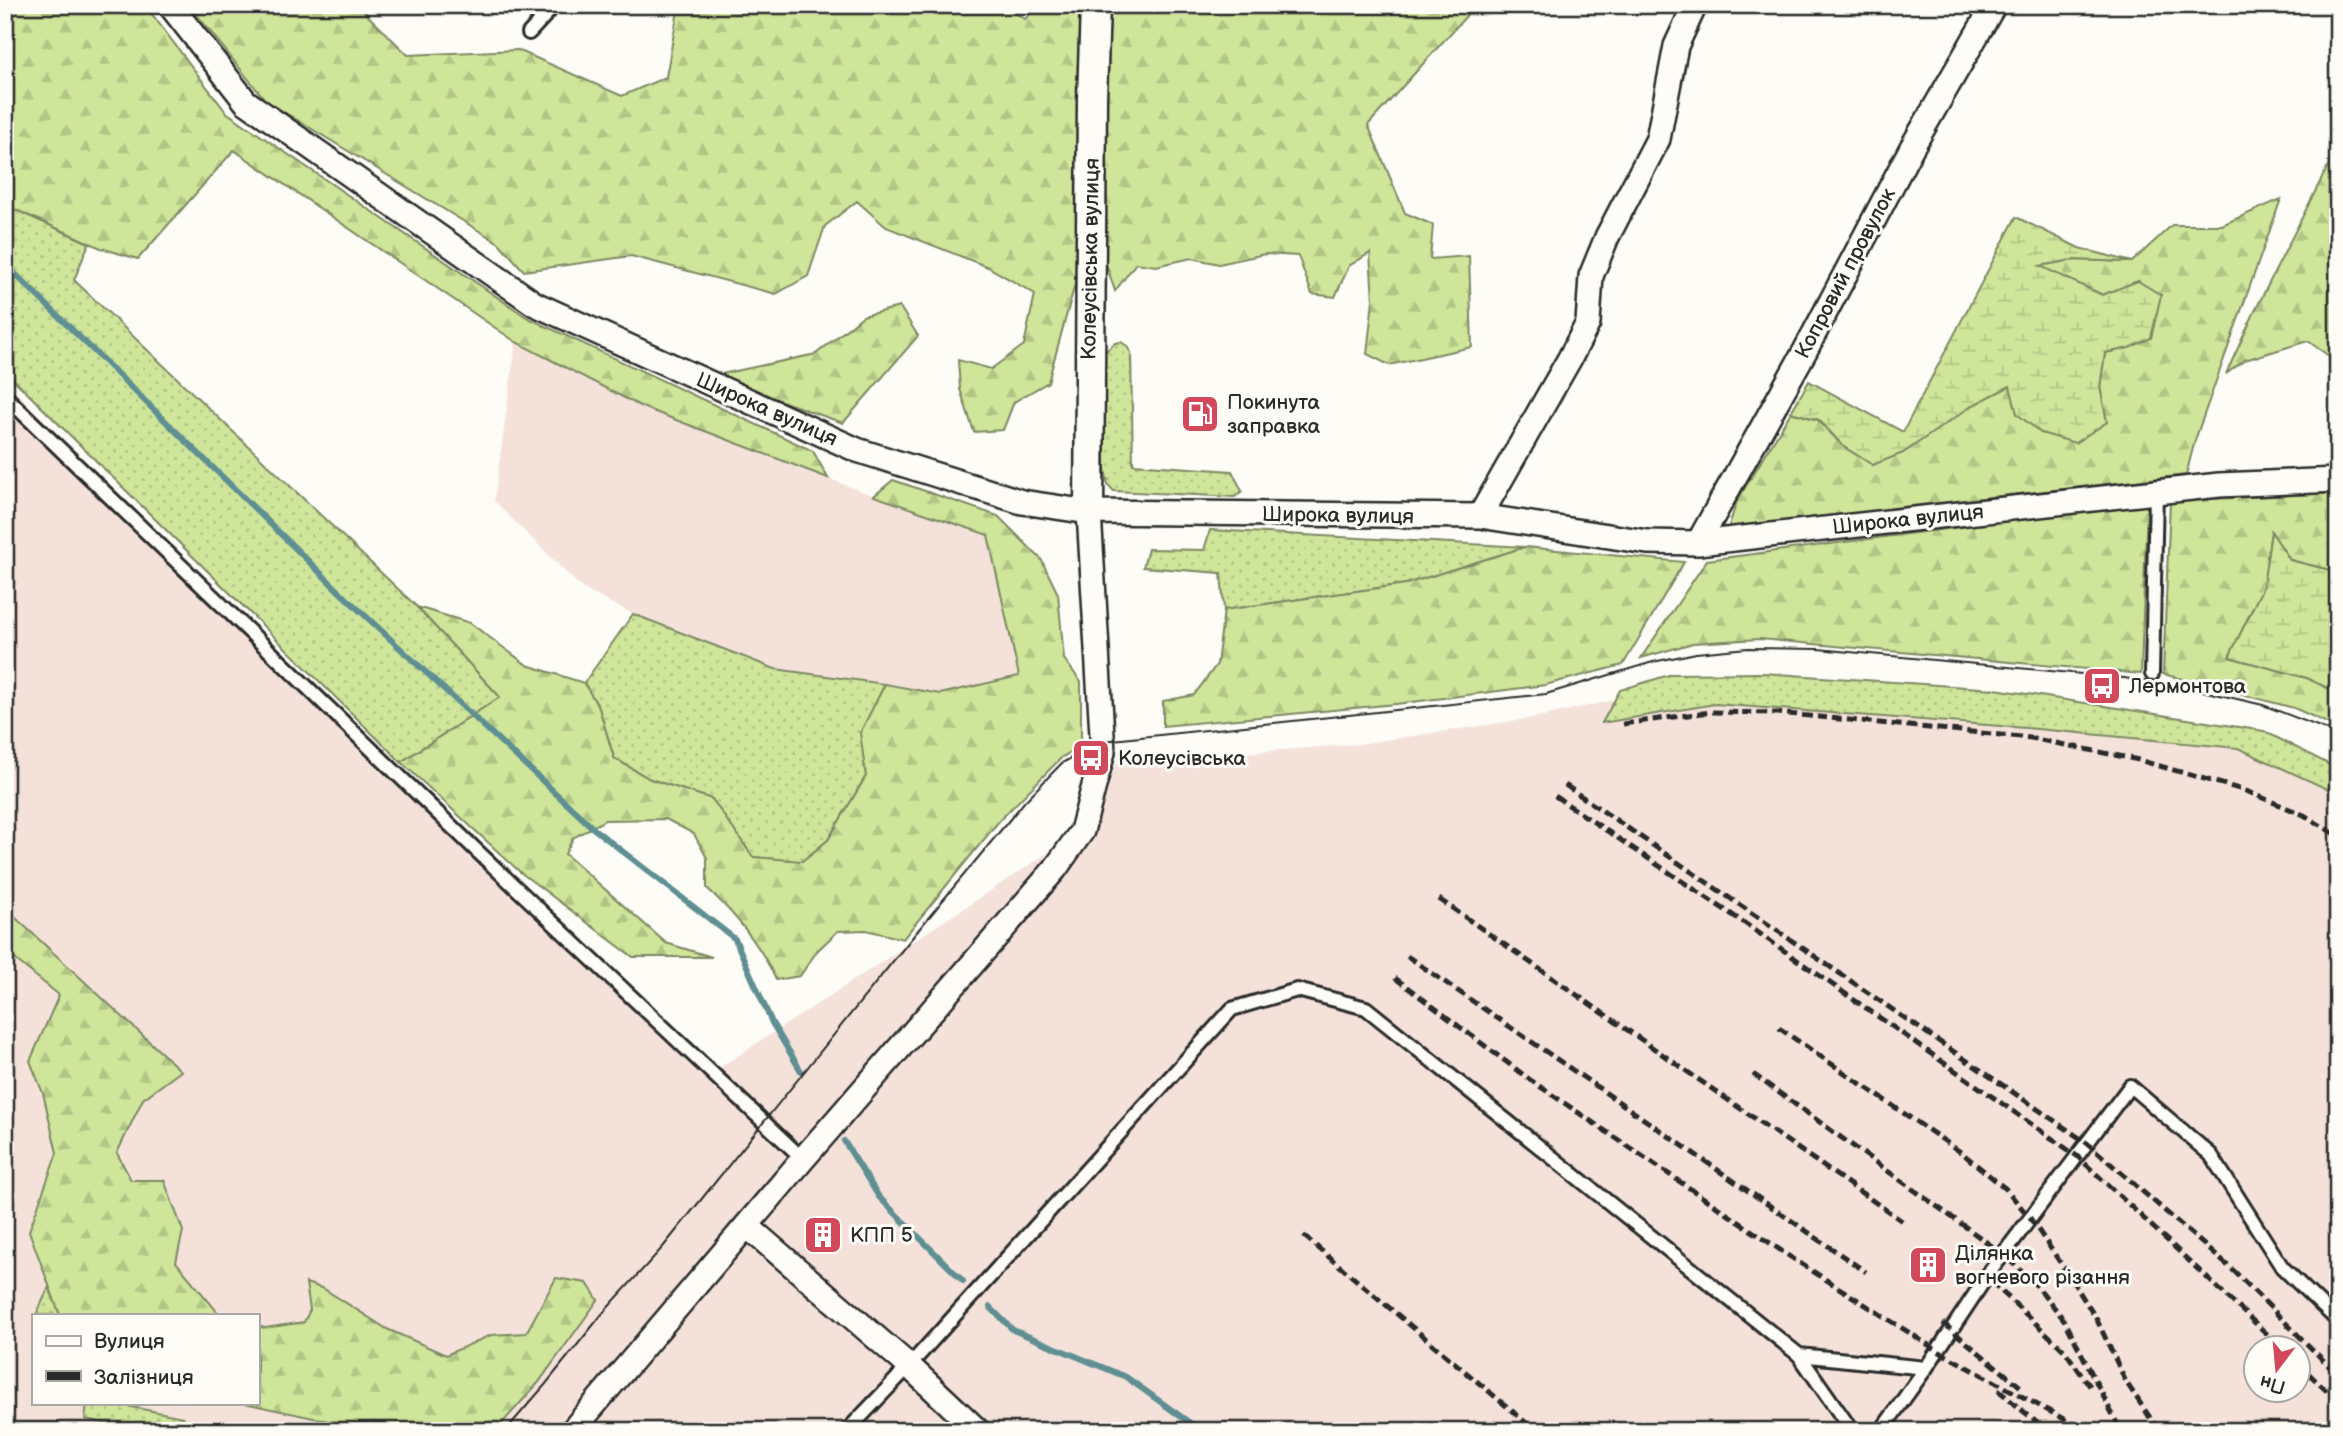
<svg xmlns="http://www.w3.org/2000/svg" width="2343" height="1436" font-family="'Balsamiq Sans',sans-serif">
	<defs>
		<pattern id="grass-dots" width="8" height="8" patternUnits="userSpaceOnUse" patternTransform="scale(1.75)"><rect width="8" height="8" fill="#cee59a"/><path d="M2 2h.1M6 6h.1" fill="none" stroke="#b1c585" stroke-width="1.8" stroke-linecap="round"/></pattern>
		<pattern id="forest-firs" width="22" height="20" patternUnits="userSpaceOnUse" patternTransform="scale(1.75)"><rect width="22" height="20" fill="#cee59a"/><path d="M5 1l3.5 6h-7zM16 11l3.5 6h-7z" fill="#b1c585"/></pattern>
		<pattern id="wetland-marsh" width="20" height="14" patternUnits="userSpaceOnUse" patternTransform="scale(1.75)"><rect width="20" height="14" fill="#cee59a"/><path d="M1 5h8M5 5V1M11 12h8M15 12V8" fill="none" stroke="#b1c585"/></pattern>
	</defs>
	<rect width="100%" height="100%" fill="#fdfcf7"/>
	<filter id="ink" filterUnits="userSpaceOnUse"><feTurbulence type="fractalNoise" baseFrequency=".0143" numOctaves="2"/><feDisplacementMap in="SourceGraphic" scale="14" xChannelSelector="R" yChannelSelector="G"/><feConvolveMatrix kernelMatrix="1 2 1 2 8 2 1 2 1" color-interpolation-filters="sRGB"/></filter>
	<g filter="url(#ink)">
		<path fill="#f4e2da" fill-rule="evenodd" d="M516 342 642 407 874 496 988 535 1019 676 940 694 775 669 633 614 583 589 494 501Z
			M5 381 390 770 704 1078 1082 831 1102 764 1359 744 1534 718 1695 682 2237 741 2338 789V1431H5ZM33 1315H257V1403H33ZM2256 1348H2298V1390H2256Z"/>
		<path fill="url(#grass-dots)" stroke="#7c8862" stroke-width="2" d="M5 205 89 243 74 280 417 607 500 697 401 762 5 371Z
			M1121 342 1127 346 1131 353 1133 464 1232 471 1242 491 1235 497 1114 491 1108 485 1105 469V352L1115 343Z
			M1210 530 1525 547 1406 584 1224 610 1221 573 1143 567 1148 549 1204 550Z
			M633 614 775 669 885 684 861 733 866 776 828 840 802 862 753 857 712 799 650 779 614 758 599 708 584 683Z
			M1763 673 1995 689 2264 731 2338 769V794L2238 748 2026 728 1715 704 1602 723 1620 690 1672 674Z
			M49 1287 60 1315H36Z
			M87 1403H111L183 1417 182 1422 165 1431H143L85 1419Z"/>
		<path fill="url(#forest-firs)" stroke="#7c8862" stroke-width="2" d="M5 5H145L226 112 528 318 813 451 828 478 642 407 516 342 234 150 138 259 101 248 5 205Z
			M189 5H357L408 55 518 50 622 96 666 77 679 5H1003L1025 19 1040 5H1086L1078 273 1048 382 1014 402 1003 430 974 432 960 389 958 360 991 369 1024 345 1035 294 988 267 886 227 857 201 825 226 808 276 776 294 631 256 524 271 499 243 266 101Z
			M1107 5H1476L1368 125 1405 213 1433 225 1430 259 1469 256 1472 347 1389 365 1367 354 1373 300 1370 253 1349 266 1335 297 1312 294 1298 256 1265 254 1219 264 1192 258 1156 266 1136 263 1115 291 1103 255Z
			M2338 152V378L2333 359 2308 341 2245 360 2226 374 2255 311 2332 158Z
			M2281 199 2195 440 2186 475 1728 529 1737 501 1791 412 1818 420 1844 447 1873 465 1973 405 2010 386 2041 433 2075 442 2107 422 2100 387 2105 353 2129 348 2138 281 2103 295 2039 266 2072 260 2132 262 2172 225H2222Z
			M900 307 918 336 843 423 712 376 816 354 863 316Z
			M893 480 998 516 1041 559 1058 594 1064 659 1081 682V747L1062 757 999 821 903 939 866 930 838 931 817 951 800 976 776 980C760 944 736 915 707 888V858L694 834 666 819 605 820 573 838 565 854 666 943 712 957H633L520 872 401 762 500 697 417 607 470 623 527 665 584 683 599 708 614 758 650 779 712 799 753 857 802 861 828 840 866 776 860 733 885 684 940 694 1019 676 988 535 874 496Z
			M2338 493V572L2290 560 2271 532 2263 587 2229 657 2307 678 2338 693V728L2294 708 2163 674 2170 501Z
			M2147 503 2141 674 1760 639 1693 643 1641 658 1707 560Z
			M1525 547 1684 562 1623 665 1545 685 1396 704 1163 726V701L1194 695 1217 664 1224 610 1406 584Z
			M5 908 181 1071 143 1099 117 1153 131 1180H164L183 1231 176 1262 220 1315H60L29 1231 57 1153 43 1093 30 1061 59 995 5 951Z
			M556 1278 587 1283 598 1300 539 1382 495 1431H345L342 1424 244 1403H257V1326L265 1328 304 1322 310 1310 306 1283 324 1289 387 1329 446 1355 491 1335 526 1333Z"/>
		<path fill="url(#wetland-marsh)" stroke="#7c8862" stroke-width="2" d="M2016 217 2079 248 2132 262 2072 260 2040 266 2102 295 2138 281 2161 295 2151 338 2129 348 2105 353 2100 387 2107 422 2075 443 2041 433 2017 414 2010 386 1973 405 1903 453 1873 465 1844 447 1819 420 1791 412 1809 381 1903 432Z
			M2271 531 2290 560 2338 572V693L2307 678 2229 657 2263 587Z"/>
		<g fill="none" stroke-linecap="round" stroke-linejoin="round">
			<path stroke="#5e8f92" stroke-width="6" d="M5 264 342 594 594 829 735 939 772 1023 801 1071
				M844 1141 879 1197 963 1281
				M990 1307 1013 1330 1126 1377 1201 1431"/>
			<defs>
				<path id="service" d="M529 33 555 5
					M5 396 475 849 803 1159
					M2152 674 2156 492
					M1799 1355 1926 1368 1989 1273 2130 1086 2211 1155 2282 1267 2338 1321
					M847 1431 909 1366 1232 1009 1297 990 1366 1008 1799 1355 1852 1431
					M1881 1431 1926 1368"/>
				<path id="minor" d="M170 5 246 102 535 304 857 450 1022 502 1089 512 1480 516 1647 542 1698 543 2219 485 2338 480
					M1480 516 1570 358 1588 323 1591 276 1607 237 1658 139 1676 46 1695 5
					M1698 543 1805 351 1911 149 1994 5
					M747 1226 909 1366 978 1431
					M572 1431 803 1159 1055 869 1082 831 1103 752 1089 512"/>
				<path id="tertiary" d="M1089 512 1092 99 1095 5"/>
			</defs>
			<use href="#service" stroke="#2b2b2b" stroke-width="18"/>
			<use href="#minor" stroke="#2b2b2b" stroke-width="28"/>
			<use href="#tertiary" stroke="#2b2b2b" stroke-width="33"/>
			<use href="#service" stroke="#fdfcf7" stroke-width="12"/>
			<use href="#minor" stroke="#fdfcf7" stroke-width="23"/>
			<use href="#tertiary" stroke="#fdfcf7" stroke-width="28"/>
			<path stroke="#2b2b2b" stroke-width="2" d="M505 1431 545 1385 603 1313 663 1247 915 934 1025 801 1062 763 1103 741 1546 694 1653 662 1696 653 1748 648 1818 649 2124 678 2194 689 2263 705 2338 734"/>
			<path stroke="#2b2b2b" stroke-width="5" stroke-dasharray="10 5" stroke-linecap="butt" d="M1623 724 1710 712 1778 713 2031 738 2139 760 2246 791 2304 815 2338 836
				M1565 785 2087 1143 2235 1272 2338 1375
				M1555 796 1743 922 2077 1156 2282 1348
				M1439 899 1902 1221
				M1407 956 1866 1272
				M1395 978 1529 1079 1792 1258 1938 1351 2086 1431
				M1779 1028 1962 1153 2006 1189 2030 1218 2070 1277 2097 1320 2126 1382 2159 1431
				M1753 1074 2003 1254 2038 1287 2065 1321 2121 1431
				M1304 1236 1536 1431
				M1980 1271 2065 1351 2092 1389
				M1943 1323 2022 1388
				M2298 1363 2338 1402
				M1998 1390 2047 1431"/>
		</g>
	</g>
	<defs>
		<symbol id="fuel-square" viewBox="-11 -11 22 22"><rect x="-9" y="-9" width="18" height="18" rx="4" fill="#d1495b" stroke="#fdfcf7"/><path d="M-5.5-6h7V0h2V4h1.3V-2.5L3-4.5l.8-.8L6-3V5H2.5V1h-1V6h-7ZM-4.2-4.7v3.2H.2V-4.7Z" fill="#fff"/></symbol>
		<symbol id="bus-square" viewBox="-11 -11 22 22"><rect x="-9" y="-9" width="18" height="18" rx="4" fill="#d1495b" stroke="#fdfcf7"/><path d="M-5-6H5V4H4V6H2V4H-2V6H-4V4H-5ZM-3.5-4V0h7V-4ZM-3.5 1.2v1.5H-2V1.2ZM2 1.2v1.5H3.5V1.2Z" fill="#fff"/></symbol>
		<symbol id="building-square" viewBox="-11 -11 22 22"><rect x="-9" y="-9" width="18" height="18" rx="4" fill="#d1495b" stroke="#fdfcf7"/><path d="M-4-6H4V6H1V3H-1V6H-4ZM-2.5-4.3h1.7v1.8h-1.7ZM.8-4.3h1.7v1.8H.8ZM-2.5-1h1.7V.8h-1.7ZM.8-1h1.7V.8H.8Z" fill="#fff"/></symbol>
	</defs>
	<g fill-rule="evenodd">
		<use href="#fuel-square" x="1178" y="392" width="44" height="44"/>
		<use href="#bus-square" x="2080" y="664" width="44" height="44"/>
		<use href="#bus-square" x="1069" y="736" width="44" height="44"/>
		<use href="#building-square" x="801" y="1213" width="44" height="44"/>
		<use href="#building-square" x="1906" y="1243" width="44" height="44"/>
	</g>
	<g text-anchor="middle" stroke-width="6" stroke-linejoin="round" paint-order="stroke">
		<g font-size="21" fill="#2b2b2b" stroke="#fdfcf7">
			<text transform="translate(1090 259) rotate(-89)" y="7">Колеусівська вулиця</text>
			<text transform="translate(1845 273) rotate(-62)" y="7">Копровий провулок</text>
			<text transform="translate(767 409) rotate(24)" y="7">Широка вулиця</text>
			<text transform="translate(1338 515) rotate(1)" y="7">Широка вулиця</text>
			<text transform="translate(1908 519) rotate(-6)" y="7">Широка вулиця</text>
		</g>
		<g font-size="21" fill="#2b2b2b" stroke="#fdfcf7" text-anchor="start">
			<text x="1227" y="409">Покинута<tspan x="1227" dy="24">заправка</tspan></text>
			<text x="2129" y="693">Лермонтова</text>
			<text x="1118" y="765">Колеусівська</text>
			<text x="850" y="1242">КПП 5</text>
			<text x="1955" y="1260">Ділянка<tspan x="1955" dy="24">вогневого різання</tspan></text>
		</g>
	</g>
	<rect width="2343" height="1436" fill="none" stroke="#fdfcf7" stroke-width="28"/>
	<rect x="14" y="14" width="2315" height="1408" fill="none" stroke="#2b2b2b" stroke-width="2.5" filter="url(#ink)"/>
	<rect x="32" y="1314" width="228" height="91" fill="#fdfcf7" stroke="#a9a8a5" stroke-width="2"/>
	<rect x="46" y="1336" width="35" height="10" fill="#fdfcf7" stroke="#a9a8a5" stroke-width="2"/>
	<text x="94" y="1348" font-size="21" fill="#2b2b2b">Вулиця</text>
	<rect x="46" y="1371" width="35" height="10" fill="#2b2b2b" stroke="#a9a8a5" stroke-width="2"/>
	<text x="94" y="1384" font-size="21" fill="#2b2b2b">Залізниця</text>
	<g transform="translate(2277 1369) rotate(196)"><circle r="33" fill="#fdfcf7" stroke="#a9a8a5" stroke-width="2"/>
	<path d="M0-5L12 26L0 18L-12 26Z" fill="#d1495b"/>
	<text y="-10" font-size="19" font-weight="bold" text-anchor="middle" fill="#2b2b2b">Пн</text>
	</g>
</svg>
